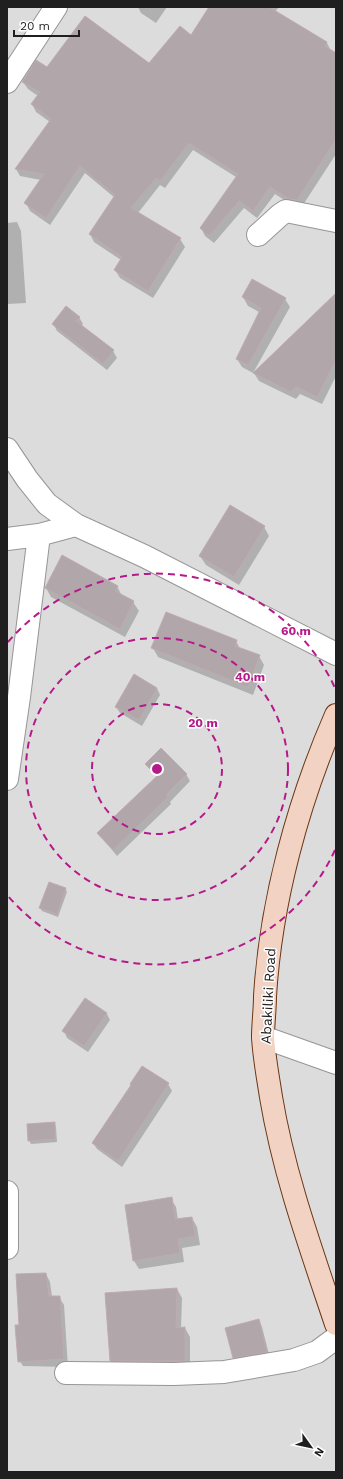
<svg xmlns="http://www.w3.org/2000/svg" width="343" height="1479" font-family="'Work Sans',sans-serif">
	<rect width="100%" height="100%" fill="#efe7e7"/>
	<path fill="#dddcdd" d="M7 7H336V1472H7Z"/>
	<path fill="#0003" d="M138 7H167L156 23 141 13Z
		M210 7H279L275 12 327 43 331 51 336 54V155V154L301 208 295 207 275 194 257 218 244 208 214 243 205 236 201 228 236 177 193 150 165 188 160 185 138 213 180 239 185 247 153 298 120 278 115 270 121 260 94 242 90 234 115 198 85 173 50 225 30 211 26 203 41 180 20 176 16 169 50 122 36 112 32 104 38 96 28 89 23 82 48 68 149 65 191 37Z
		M17 222 21 231 26 303 7 304V223Z
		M336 294V376L322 404 300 394 296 399 259 381 254 373Z
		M243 297 285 299 290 307 253 373 242 367 237 359 259 312 248 306Z
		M79 317 83 324 81 326 113 351 117 358 107 370 57 331 54 325Z
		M264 527 269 536 239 585 206 565 200 556Z
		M117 586 122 596 133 602 139 611 125 637 51 597 46 588Z
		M236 641 240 649 259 656 264 665 253 695 158 657 153 648Z
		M157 688 160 695 142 726 120 713 116 707Z
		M146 764 186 774 190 781 170 802 171 804 117 856 98 833 157 777Z
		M65 888 67 892 58 917 42 911 40 908Z
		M107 1014 110 1020 88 1052 67 1038 64 1031Z
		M168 1084 172 1091 122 1167 97 1149 93 1143Z
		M54 1123 56 1127 57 1142 31 1144 29 1140Z
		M171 1199 176 1207 178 1220 192 1218 197 1227 200 1245 182 1248 184 1262 139 1269 134 1261Z
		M46 1274 50 1282 52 1297H59L64 1305 68 1367 23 1366 18 1358 20 1326Z
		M177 1289 182 1298 181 1328H185L190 1337V1369H116L111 1361Z
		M259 1320 262 1327 270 1358 237 1364 234 1357Z"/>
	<path fill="#b1a6a9" stroke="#bfabb0" d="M209 7H269L327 42 325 46 336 53V139L297 200 289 199 270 187 253 211 239 201 209 236 200 228 238 174 189 143 160 181 156 178 131 208 181 238 148 291 114 270 122 257 89 234 115 195 80 166 46 218 24 203 44 174 15 169 51 119 31 104 40 92 22 82 36 60 47 67 85 16 149 63 180 26 191 35Z
		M252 279 286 298 248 365 236 359 261 308 242 297Z
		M336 293V360L317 397 296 387 291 392 253 373Z
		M66 306 80 317 76 321 114 350 103 364 52 324Z
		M230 505 265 526 234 577 199 556Z
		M62 555 118 586 115 591 134 601 120 629 45 588Z
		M166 612 237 640 235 646 260 655 248 687 151 648Z
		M134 674 157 688 139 720 115 707Z
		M161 748 187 774 166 795 168 797 113 850 97 833 157 776 145 764Z
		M49 882 66 888 57 914 39 908Z
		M85 998 107 1013 84 1046 62 1031Z
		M142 1066 169 1083 118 1161 92 1143 131 1085 130 1084Z
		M55 1122V1139L28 1141 27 1124Z
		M172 1197 175 1219 192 1217 195 1236 178 1239 180 1253 133 1261 125 1205Z
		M46 1273 49 1296H60L64 1359 18 1362 15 1325H19L16 1274Z
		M177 1288 176 1328 185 1327V1361H110L105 1293Z
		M259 1319 267 1352 233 1358 225 1328Z"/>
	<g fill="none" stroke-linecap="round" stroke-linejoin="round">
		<defs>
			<path id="street" d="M7 82 56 7
				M258 235 280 215 286 211 336 221
				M7 449 27 479 47 504 76 525 144 556 336 654
				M7 539 39 535
				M7 779 19 697 39 535 76 525
				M263 1037 336 1063
				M7 1192V1248
				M66 1373 174 1374 224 1372 294 1360 317 1352 336 1338"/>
			<path id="secondary" d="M336 715C298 802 271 901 265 996 265 1010 263 1024 263 1037 264 1057 268 1077 271 1097 284 1175 311 1249 336 1324"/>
		</defs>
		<use href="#street" stroke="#969696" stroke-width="24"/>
		<use href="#secondary" stroke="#6a3513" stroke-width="24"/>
		<use href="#street" stroke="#fff" stroke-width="22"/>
		<use href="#secondary" stroke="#f2d2c2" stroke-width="22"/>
	</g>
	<g fill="none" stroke="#b51a89" stroke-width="2" stroke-dasharray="7 5">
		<circle cx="157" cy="769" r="65"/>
		<circle cx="157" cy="769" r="131"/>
		<path d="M335 850A196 196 0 0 1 8 896M8 642A196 196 0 0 1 335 688"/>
	</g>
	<g text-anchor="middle" stroke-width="3" stroke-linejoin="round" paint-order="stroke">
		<g font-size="14" fill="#1f1f1f" stroke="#fff">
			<text transform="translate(268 996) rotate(-87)" y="5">Abakiliki Road</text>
		</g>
	</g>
	<circle cx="157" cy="769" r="6" fill="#b51a89" stroke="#fff" stroke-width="2"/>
	<g font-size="12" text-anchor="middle" font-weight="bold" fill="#b51a89" stroke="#fff" stroke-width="3" stroke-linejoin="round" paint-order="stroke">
		<text x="296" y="635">60 m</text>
		<text x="250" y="681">40 m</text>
		<text x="203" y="727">20 m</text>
	</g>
	<rect width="343" height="1479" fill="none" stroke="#1f1f1f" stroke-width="16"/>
	<g transform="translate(311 1447) rotate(123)" stroke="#ffffff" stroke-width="3" paint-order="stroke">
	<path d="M0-3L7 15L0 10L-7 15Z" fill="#1f1f1f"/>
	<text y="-6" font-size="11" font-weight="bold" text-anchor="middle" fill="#1f1f1f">N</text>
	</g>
	<path d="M14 30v6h65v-6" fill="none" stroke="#1f1f1f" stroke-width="2"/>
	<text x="20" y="30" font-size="12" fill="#1f1f1f" stroke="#ffffff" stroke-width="3" paint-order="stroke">20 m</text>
</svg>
